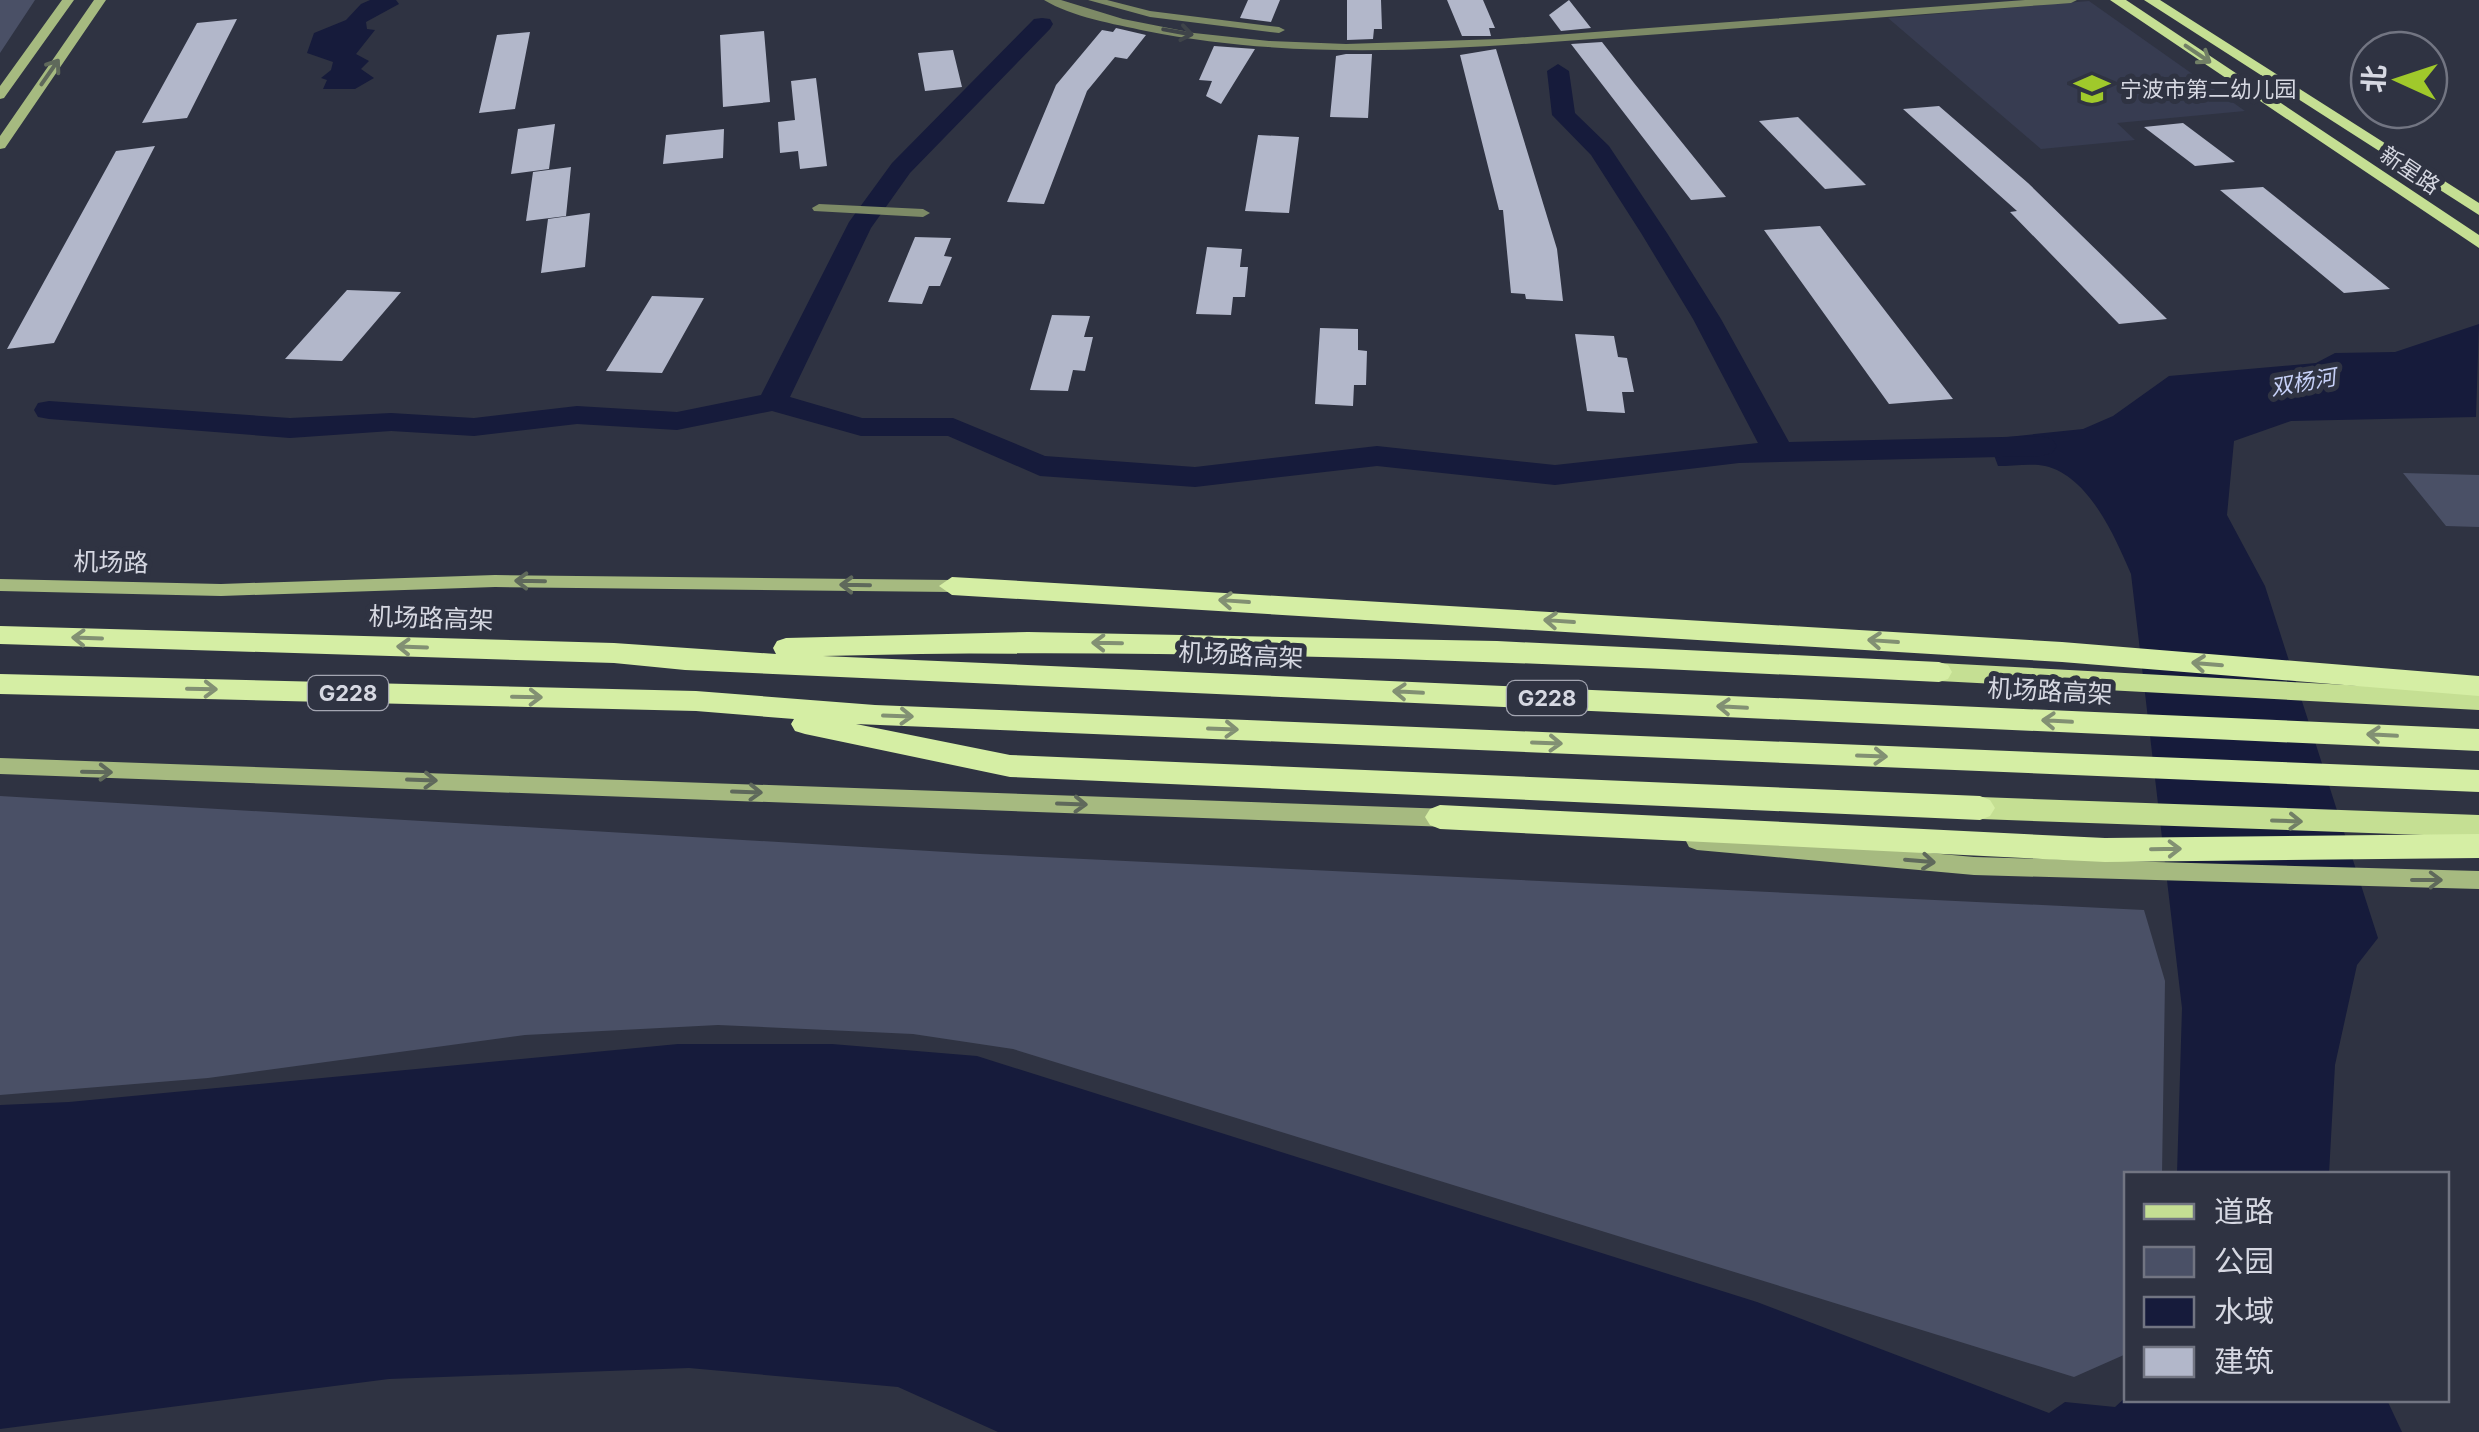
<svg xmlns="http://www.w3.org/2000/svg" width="2479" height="1432" font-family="Inter,'Noto Sans SC',sans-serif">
	<rect width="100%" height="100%" fill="#2f3342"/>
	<path fill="#373c51" d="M2089 1 2245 111 2117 123 2135 140 2041 149 1888 18Z"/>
	<path fill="#4a5066" d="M0 0H35L0 53Z
		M2403 473 2479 475V527L2446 526Z
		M0 796 980 854 2144 910 2165 981 2162 1174H2126V1354L2074 1377 1013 1049 913 1034 718 1025 525 1035 208 1078 0 1095Z"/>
	<path fill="#161b3b" d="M370 0H396L399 4 366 22 367 29 375 30 356 54 369 61 361 69 374 78 355 89H323L327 80 321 78 331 70 333 62 307 53 314 33 346 20 361 4Z
		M2479 324 2476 417 2291 421 2234 441 2227 515 2265 586 2378 938 2357 965 2335 1065 2329 1174H2177L2182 1008 2131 574C2115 537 2089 476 2045 466 2031 463 2012 466 1998 466L1988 439 2083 429 2113 416 2169 376 2316 363 2335 353 2395 352Z
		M678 1044H832L977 1056 1757 1302 2049 1413 2065 1402 2115 1407 2126 1397 2387 1400 2402 1432H998L898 1387 689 1368 389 1379 0 1429V1105L69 1102Z"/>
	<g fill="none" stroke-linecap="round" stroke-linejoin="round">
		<path fill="#161b3b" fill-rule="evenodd" d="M1042 18 1050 19 1053 24 1050 29 910 173 871 228 790 397 862 418H953L1045 456 1195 467 1377 446 1555 465 1758 443 1693 319 1641 233 1591 155 1552 115 1547 71 1558 64 1569 71 1575 113 1609 146 1667 233 1721 319 1789 442 2041 436 2052 439 2057 446 2052 453 2041 456 1739 463 1555 485 1377 466 1195 487 1040 476 948 436H861L772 411 677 430 577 424 474 436 391 431 290 438 49 419 38 417 34 410 38 403 49 401 290 418 391 413 474 418 577 406 677 412 761 395 849 222 892 163 1034 19Z"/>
	</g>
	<path fill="#b2b7ca" d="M1248 0H1280L1271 22 1240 18Z
		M1347 0H1381L1382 29H1374L1373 39 1347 40Z
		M1447 0H1483L1495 28H1489L1491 36H1462Z
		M1569 0 1591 28 1561 31 1549 15Z
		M237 19 187 118 142 123 197 23Z
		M1116 28 1146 35 1127 59 1115 57 1087 91 1044 204 1007 202 1056 85 1102 30 1113 32Z
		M764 31 770 102 723 107 720 35Z
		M530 32 515 109 479 113 497 35Z
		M1602 42 1634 83 1726 197 1691 200 1571 44Z
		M1214 46 1255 49 1221 104 1206 96 1212 81 1199 80Z
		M1496 49 1557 249 1563 301 1526 299 1525 294 1511 293 1503 210H1499L1460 55Z
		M953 50 962 87 925 91 918 53Z
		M1346 54H1372L1368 118 1330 117 1336 56Z
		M816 78 827 166 800 169 798 151 780 153 778 122 795 120 791 81Z
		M1939 106 2028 183 2167 319 2119 324 2010 212 2017 211 1903 109Z
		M1798 117 1866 185 1825 189 1759 121Z
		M2183 123 2235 162 2195 166 2144 127Z
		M555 124 549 169 511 174 518 129Z
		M724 129 723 158 663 164 666 135Z
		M1258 135 1299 137 1289 213 1245 211Z
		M155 146 54 343 7 349 116 151Z
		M571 167 566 216 526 221 533 172Z
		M2263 187 2390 289 2344 293 2220 190Z
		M590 213 585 267 541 273 548 219Z
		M1820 226 1953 399 1889 404 1764 230Z
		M915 237 951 238 944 256 952 257 940 286H929L922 304 888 302Z
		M1207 247 1242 249 1240 267H1248L1245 297H1233L1231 315 1196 314Z
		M347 290 401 292 342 361 285 359Z
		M652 296 704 298 662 373 606 371Z
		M1052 315 1090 316 1084 337H1093L1085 371 1073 370 1068 391 1030 390Z
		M1320 328 1358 329V350L1367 351 1366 385H1354L1353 406 1315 404Z
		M1575 334 1614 336 1618 357 1627 358 1634 392H1622L1625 413 1587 411Z"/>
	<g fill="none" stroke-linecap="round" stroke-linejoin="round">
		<path fill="#7d8a66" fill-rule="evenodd" d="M1044 0H1061L1123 19 1194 33 1269 41 1346 44 1500 39 2025 0H2077L2071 3C1934 13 1798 24 1661 34 1489 46 1317 65 1146 31 1114 24 1072 17 1044 0Z
			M1088 0H1107L1150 11 1279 27 1285 30 1279 33 1150 17Z
			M819 204 923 209 930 213 923 217 814 211 812 208Z"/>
		<path fill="#a6ba80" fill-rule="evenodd" d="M62 0H74L4 98 0 99V86Z
			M94 0H106L5 148 0 149V136Z
			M495 575 952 580 961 586 952 592 495 587 221 596 0 591V579L221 584Z
			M0 758 1449 809 1457 812 1460 818 1457 824 1449 827 0 774Z
			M1697 832 1974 857 2479 871V889L1974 875 1697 850 1689 847 1686 841 1689 835Z"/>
		<path fill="#c5df93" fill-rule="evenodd" d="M2110 0H2126L2479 235V248Z
			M2144 0H2160L2479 203V215Z
			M1939 663 2479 692V710L1939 681 1927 672Z
			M1980 797 2479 815V837L1980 819 1971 815 1967 808 1971 801Z"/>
		<path fill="#d5eea4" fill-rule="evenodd" d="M952 577 2062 642 2479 676V696L2062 662 952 595 939 586Z
			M0 626 614 643 776 654 773 648 777 641 786 638 1028 632 1497 641 1939 662 1948 665 1952 672 1948 679 1939 682C1567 664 1196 646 823 656L2479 729V751L685 670 614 663 0 644Z
			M0 674 696 691 875 705 2479 770V792L856 724 1010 755 1980 796 1990 800 1995 808 1990 816 1980 820 1010 777 805 734 795 731 791 724 794 719 696 711 0 694Z
			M1440 805 2105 838 2479 834V858L2105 862 1440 829 1430 825 1425 817 1430 809Z"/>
	</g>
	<defs><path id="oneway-shaft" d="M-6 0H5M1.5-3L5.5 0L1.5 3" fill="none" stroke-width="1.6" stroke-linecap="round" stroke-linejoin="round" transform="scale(2.5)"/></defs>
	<use stroke="#3f4449" href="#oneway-shaft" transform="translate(1178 32) rotate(10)"/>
	<g stroke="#728066">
		<use href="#oneway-shaft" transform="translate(2198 54) rotate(34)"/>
		<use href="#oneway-shaft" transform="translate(2287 821) rotate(2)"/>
	</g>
	<g stroke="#5f695b">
		<use href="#oneway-shaft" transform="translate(50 72) rotate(-55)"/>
		<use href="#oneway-shaft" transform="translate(530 581) rotate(-179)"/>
		<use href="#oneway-shaft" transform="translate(855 585) rotate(-179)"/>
		<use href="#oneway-shaft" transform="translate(97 772) rotate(1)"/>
		<use href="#oneway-shaft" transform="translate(422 780) rotate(2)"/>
		<use href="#oneway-shaft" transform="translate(747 792) rotate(2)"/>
		<use href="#oneway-shaft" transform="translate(1072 804) rotate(2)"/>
		<use href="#oneway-shaft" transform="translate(1920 861) rotate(5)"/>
		<use href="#oneway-shaft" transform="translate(2427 880)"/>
	</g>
	<g stroke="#829073">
		<use href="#oneway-shaft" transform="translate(1234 601) rotate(-176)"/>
		<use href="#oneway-shaft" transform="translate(1559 621) rotate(-176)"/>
		<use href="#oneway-shaft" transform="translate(87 638) rotate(-178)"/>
		<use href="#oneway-shaft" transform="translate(1883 641) rotate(-176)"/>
		<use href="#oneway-shaft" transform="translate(1107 643) rotate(-179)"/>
		<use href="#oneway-shaft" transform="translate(412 647) rotate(-178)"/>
		<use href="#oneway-shaft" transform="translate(2207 664) rotate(-175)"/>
		<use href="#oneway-shaft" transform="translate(202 689) rotate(1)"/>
		<use href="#oneway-shaft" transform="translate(1408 692) rotate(-177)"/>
		<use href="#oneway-shaft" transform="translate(527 697) rotate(1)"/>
		<use href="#oneway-shaft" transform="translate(1732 707) rotate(-177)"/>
		<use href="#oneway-shaft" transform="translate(898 716) rotate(2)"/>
		<use href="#oneway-shaft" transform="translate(2057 721) rotate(-177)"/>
		<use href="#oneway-shaft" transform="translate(1223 729) rotate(2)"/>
		<use href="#oneway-shaft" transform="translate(2382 735) rotate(-177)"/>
		<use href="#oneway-shaft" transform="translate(1547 743) rotate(2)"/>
		<use href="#oneway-shaft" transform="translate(1872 756) rotate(2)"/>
		<use href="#oneway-shaft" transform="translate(2166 849) rotate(-1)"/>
	</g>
	<defs>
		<symbol id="school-bare" viewBox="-9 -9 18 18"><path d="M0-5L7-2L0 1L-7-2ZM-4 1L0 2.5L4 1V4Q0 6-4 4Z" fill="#a0c92b" stroke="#2f3342" stroke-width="2.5" paint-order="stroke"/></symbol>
	</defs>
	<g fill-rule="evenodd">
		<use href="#school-bare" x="2067" y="64" width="50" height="50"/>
	</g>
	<g text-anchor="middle" stroke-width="10" stroke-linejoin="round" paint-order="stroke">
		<g font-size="22" fill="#d6d8e2" stroke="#2f3342" text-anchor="start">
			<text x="2120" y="97">宁波市第二幼儿园</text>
		</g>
		<g font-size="22" fill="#d6d8e2" stroke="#2f3342">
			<text transform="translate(2410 170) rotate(34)" y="8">新星路</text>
		</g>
		<g font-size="22" font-style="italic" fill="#c6d0f7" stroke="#2f3342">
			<text transform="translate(2303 382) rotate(-10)" y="8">双杨河</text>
		</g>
		<g fill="#2f3342" stroke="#a4a6b2" stroke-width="2.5">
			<rect x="308" y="676" width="80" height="34" rx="8"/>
			<rect x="1507" y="681" width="80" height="34" rx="8"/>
		</g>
		<g font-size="22" font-weight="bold" fill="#d6d8e2">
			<text x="348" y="701">G228</text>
			<text x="1547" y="706">G228</text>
		</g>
		<g font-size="25" fill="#d6d8e2" stroke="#2f3342">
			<text transform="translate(111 562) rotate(1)" y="9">机场路</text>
			<text transform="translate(431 618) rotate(2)" y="9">机场路高架</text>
			<text transform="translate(1241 655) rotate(3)" y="9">机场路高架</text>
			<text transform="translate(2050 691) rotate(3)" y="9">机场路高架</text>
		</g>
	</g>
	<rect x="2124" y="1172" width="325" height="230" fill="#2f3342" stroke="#727582" stroke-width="2.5"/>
	<rect x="2144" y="1204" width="50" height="15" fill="#c5df93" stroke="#727582" stroke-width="2.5"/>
	<text x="2214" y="1222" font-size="30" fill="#d6d8e2">道路</text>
	<rect x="2144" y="1247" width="50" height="30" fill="#4a5066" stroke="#727582" stroke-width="2.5"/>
	<text x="2214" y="1272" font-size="30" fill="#d6d8e2">公园</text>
	<rect x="2144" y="1297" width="50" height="30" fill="#161b3b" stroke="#727582" stroke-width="2.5"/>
	<text x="2214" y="1322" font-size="30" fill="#d6d8e2">水域</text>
	<rect x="2144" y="1347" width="50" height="30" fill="#b2b7ca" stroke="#727582" stroke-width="2.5"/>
	<text x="2214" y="1372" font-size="30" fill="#d6d8e2">建筑</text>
	<g transform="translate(2399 80) rotate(273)"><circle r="48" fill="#2f3342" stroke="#727582" stroke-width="2.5"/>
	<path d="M0-8L18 38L0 25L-18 38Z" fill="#a0c92b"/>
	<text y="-15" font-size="28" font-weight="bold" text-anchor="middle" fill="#d6d8e2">北</text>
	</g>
</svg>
